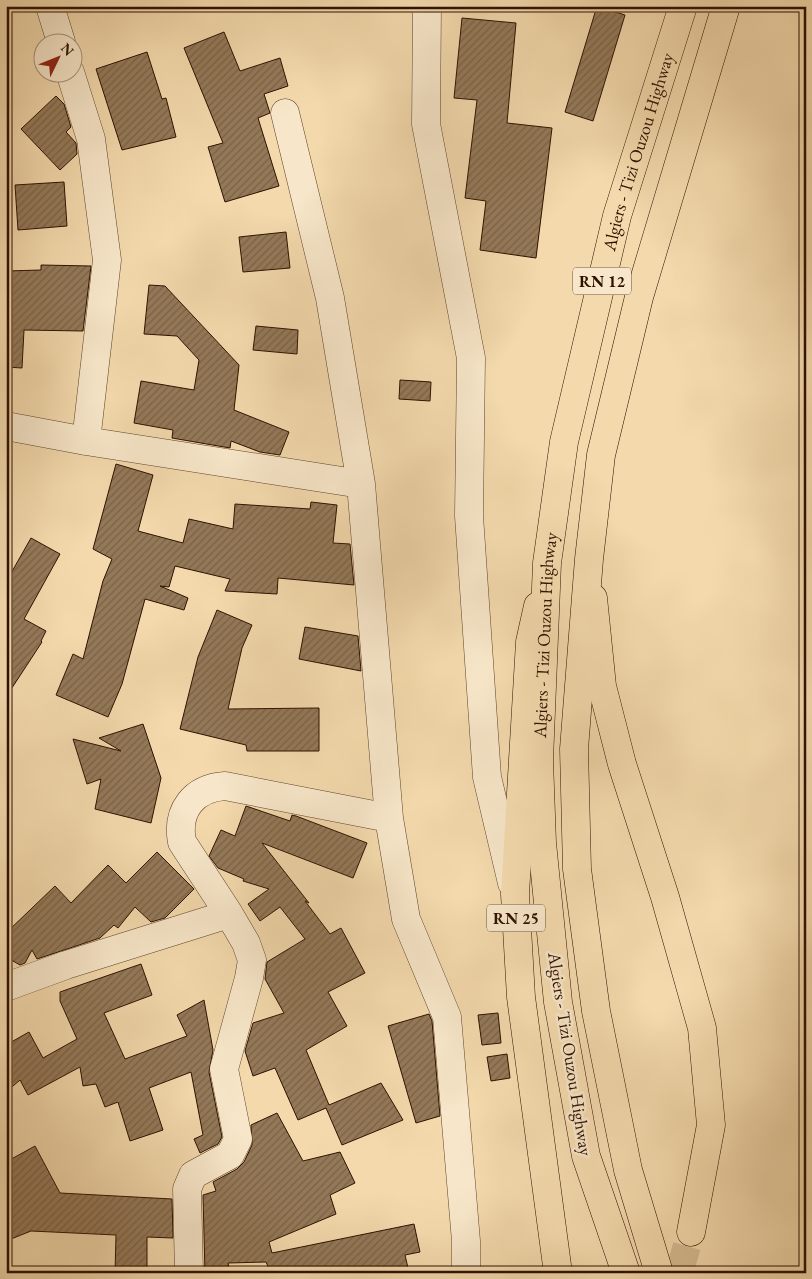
<svg xmlns="http://www.w3.org/2000/svg" width="812" height="1279" font-family="'EB Garamond',serif">
	<defs>
		<pattern id="building-hatch" width="6" height="6" patternUnits="userSpaceOnUse" patternTransform="scale(1.25)"><rect width="6" height="6" fill="#947959"/><path d="M-1 1l2-2M0 6l6-6M5 7l2-2" fill="none" stroke="#796247"/></pattern>
	</defs>
	<rect width="100%" height="100%" fill="#f3d9ac"/>
	<filter id="stains"><feTurbulence type="fractalNoise" baseFrequency=".004" numOctaves="4"/><feColorMatrix values="0 0 0 0 .2 0 0 0 0 .09 0 0 0 0 .02 0 0 0 .5 -.17"/></filter>
	<radialGradient id="worn" r=".72"><stop offset=".6" stop-color="#630" stop-opacity="0"/><stop offset="1" stop-color="#630" stop-opacity=".3"/></radialGradient>
	<path fill="url(#building-hatch)" stroke="#2e1100" d="M597 6 625 15 593 121 565 112Z
		M462 18 516 23 507 123 552 128 536 258 480 250 486 201 465 198 477 100 454 98Z
		M224 32 240 71 280 58 288 86 264 94 270 113 258 118 279 186 225 202 208 147 223 143 184 48Z
		M147 52 162 99 166 98 176 137 122 150 96 69Z
		M56 96 64 104 71 127 66 132 76 143 77 154 60 170 21 129Z
		M64 182 67 226 18 230 15 185Z
		M286 232 290 268 243 272 239 237Z
		M41 265 91 266 83 331 24 330 22 368 6 367V271L41 270Z
		M149 285 165 286 239 365 234 410 289 432 280 455 260 452 231 441 230 448 172 438 173 430 134 423 141 381 194 390 199 360 177 336 144 334Z
		M256 326 298 330 297 354 253 350Z
		M400 380 431 382 430 401 399 399Z
		M116 464 153 475 138 531 183 543 189 519 233 529 235 504 310 509 311 502 337 505 333 543 350 544 354 585 278 578 277 594 225 591 230 579 175 566 169 587 160 586 188 598 184 610 145 599 122 684 108 717 56 695 73 654 83 659 103 581 112 559 93 549Z
		M31 538 60 554 24 619 46 631 41 641 42 642 6 697V582Z
		M217 610 252 625 242 648 228 709 319 708V751H247L246 745 180 729 198 657Z
		M305 627 358 636 361 671 299 659Z
		M143 724 161 778 151 823 95 809 101 779 87 784 73 739 121 751 99 738Z
		M246 806 290 821 292 815 296 816 367 843 353 878 262 843 309 903 305 901 330 934 341 928 365 973 328 992 347 1026 306 1050 329 1105 381 1083 403 1120 342 1145 326 1108 298 1120 275 1068 253 1076 245 1051 253 1023 284 1013 265 979 267 962 305 939 280 907 260 921 248 904 269 889 243 881 244 879 218 868 209 856 221 830 235 836Z
		M157 852 194 889 165 918 151 922 135 907 118 928 114 925 100 938 37 959 32 950 25 963 20 965 6 957V933L55 886 71 903 108 865 126 883Z
		M141 964 152 995 104 1013 125 1059 187 1036 177 1015 204 1000 213 1050 209 1072 222 1137 218 1144 200 1153 194 1139 203 1135 191 1072 149 1088 163 1130 130 1141 118 1102 105 1107 96 1084 83 1086 80 1067 28 1095 20 1080 6 1092V1045L29 1032 43 1058 77 1039 60 1001V992Z
		M498 1013 501 1043 482 1045 478 1015Z
		M429 1014 432 1021 440 1116 416 1123 388 1026Z
		M507 1054 510 1078 491 1081 487 1057Z
		M277 1113 303 1161 340 1152 355 1183 330 1195 336 1214 269 1242 272 1253 414 1224 420 1252 405 1255 408 1268 383 1273H271L266 1262 228 1263 230 1273H205L203 1195 216 1191 213 1182 237 1169 244 1162 252 1145 251 1125Z
		M35 1146 60 1193 172 1199 173 1238 147 1237V1273H115L116 1235 31 1231 6 1241V1162Z"/>
	<g fill="none" stroke-linecap="round" stroke-linejoin="round">
		<path stroke="#d5bb92" stroke-width="28" stroke-dasharray="28 14" stroke-linecap="butt" d="M679 1273 691 1232"/>
		<defs>
			<path id="minor" d="M50 6 61 42
				M427 6 426 124 471 358 469 516 487 777 512 883
				M70 72 91 139 107 260 86 441
				M285 113 330 298 361 484 389 818 406 919 447 1017 466 1241V1273
				M6 426 86 441 361 484
				M6 987 66 965 229 914
				M189 1273 187 1189 193 1175 230 1155 238 1139 224 1069 249 978 252 960 246 943 229 914 182 842C176 810 194 788 225 786L389 818"/>
			<path id="primary" d="M593 598 602 686 622 764 665 897 702 1028 711 1125 691 1232
				M538 606 530 642 515 894 521 997 558 1273"/>
			<g id="trunk">
				<path id="s1" d="M626 1273 586 1156 558 1002 542 843 539 760 547 563 564 442 617 216 683 6"/>
				<path d="M659 1273 628 1170 596 1011 577 869 574 749 589 559 601 455 639 297 726 6"/>
			</g>
		</defs>
		<use href="#minor" stroke="#5f432b" stroke-width="29"/>
		<use href="#primary" stroke="#2e1100" stroke-width="29"/>
		<use href="#trunk" stroke="#2e1100" stroke-width="29"/>
		<use href="#minor" stroke="#f7e6c9" stroke-width="28"/>
		<use href="#primary" stroke="#f3d9ac" stroke-width="28"/>
		<use href="#trunk" stroke="#f3d9ac" stroke-width="28"/>
	</g>
	<g text-anchor="middle" stroke-width="5" stroke-linejoin="round" paint-order="stroke">
		<g fill="#f7e6c9" stroke="#6a513c" stroke-width="1">
			<rect x="573" y="267.5" width="58" height="27" rx="4"/>
			<rect x="487" y="904.5" width="58" height="27" rx="4"/>
		</g>
		<g font-size="16" font-weight="bold" fill="#2e1100">
			<text x="602" y="287">RN 12</text>
			<text x="516" y="924">RN 25</text>
		</g>
		<g font-size="18" fill="#2e1100" stroke="#f7e6c9">
			<text dy="6" stroke="none"><textPath href="#s1" startOffset="1142">Algiers - Tizi Ouzou Highway</textPath></text>
			<text dy="6" stroke="none"><textPath href="#s1" startOffset="648">Algiers - Tizi Ouzou Highway</textPath></text>
			<text transform="translate(570 1054) rotate(81)" y="6">Algiers - Tizi Ouzou Highway</text>
		</g>
	</g>
	<rect width="812" height="1279" fill="none" stroke="#f3d9ac" stroke-width="25"/>
	<rect x="8" y="8" width="797" height="1264" fill="none" stroke="#2e1100" stroke-width="2.5"/>
	<rect x="12" y="12" width="787" height="1254" fill="none" stroke="#2e1100"/>
	<g transform="translate(58 58) rotate(47)"><circle r="24" fill="#f7e6c9" stroke="#a79179"/>
	<path d="M0-4L9 19L0 12L-9 19Z" fill="#8f2418"/>
	<text y="-8" font-size="14" font-weight="bold" text-anchor="middle" fill="#2e1100">N</text>
	</g>
	<rect width="100%" height="100%" filter="url(#stains)"/>
	<rect width="100%" height="100%" fill="url(#worn)"/>
</svg>
